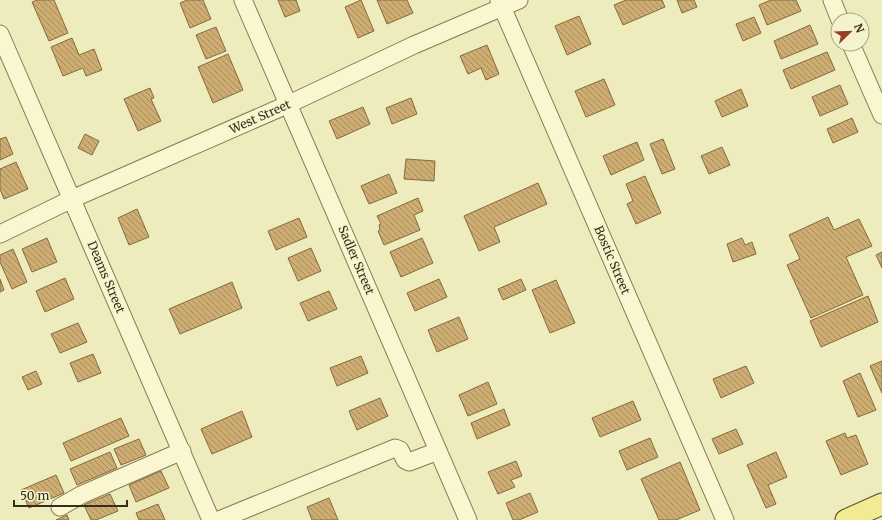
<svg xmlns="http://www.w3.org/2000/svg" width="882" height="520" font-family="Merriweather,serif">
	<defs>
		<pattern id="building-back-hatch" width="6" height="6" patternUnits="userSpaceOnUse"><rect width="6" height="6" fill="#cdad72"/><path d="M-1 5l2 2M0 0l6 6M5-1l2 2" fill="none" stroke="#a78d5d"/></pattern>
	</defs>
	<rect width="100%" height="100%" fill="#eeebbd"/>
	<path fill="url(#building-back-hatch)" stroke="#856a3c" d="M37 0H54L68 33 49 41 32 2Z
		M187 0H203L211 19 190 28 180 3Z
		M278 0H296L300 11 285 17Z
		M361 0 374 31 358 38 345 7Z
		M377 0H407L413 13 387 24Z
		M626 0H662L665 7 623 25 614 5Z
		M677 0H694L697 7 682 13Z
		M771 0H796L801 11 767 25 759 5Z
		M579 16 591 44 567 55 555 26Z
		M754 17 761 33 743 41 736 24Z
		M810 25 818 44 781 59 774 41Z
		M216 27 226 51 206 59 196 35Z
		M72 38 79 55 94 49 102 70 86 76 83 68 63 76 51 47Z
		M487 45 499 74 486 80 481 68 468 74 460 56Z
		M827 52 835 70 791 89 783 70Z
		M228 54 243 90 213 103 198 67Z
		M604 79 615 105 586 117 575 91Z
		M840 85 848 104 820 116 812 97Z
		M150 88 154 98 151 99 161 121 138 131 124 99Z
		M741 89 748 106 722 117 715 101Z
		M411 98 417 114 392 124 386 108Z
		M363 107 370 124 337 139 329 121Z
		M852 118 858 132 833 143 827 129Z
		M85 134 99 141 92 155 78 148Z
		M6 137 13 154 0 160V139Z
		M663 139 675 169 662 174 650 144Z
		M637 142 644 160 611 175 603 156Z
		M722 147 730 165 709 174 701 156Z
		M406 159 435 161 434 181 404 179Z
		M16 162 28 189 4 199 0 189V169Z
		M389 174 397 193 369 204 361 186Z
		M645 176 661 213 636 224 627 204 633 201 626 184Z
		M538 183 547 204 494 227 500 242 479 251 464 216Z
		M418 198 423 211 414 215 420 230 384 245 378 231 380 230 379 225 381 224 377 216Z
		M137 209 149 237 129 245 118 218Z
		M828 217 834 230 859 219 872 246 846 257 863 295 811 318 787 265 800 259 789 235Z
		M299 218 307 237 276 250 268 231Z
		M47 238 57 262 32 272 22 249Z
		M422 238 433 263 401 277 390 252Z
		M742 238 745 245 752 242 756 254 733 262 727 244Z
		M311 248 321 271 298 281 288 258Z
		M13 249 27 282 12 289 0 262V255Z
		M882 252V268L876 255Z
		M65 278 74 299 45 312 36 291Z
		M0 279 4 290 0 292Z
		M439 279 447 297 415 311 407 293Z
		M521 279 526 290 503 300 498 289Z
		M556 280 575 323 550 333 532 290Z
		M232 282 242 308 180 334 169 309Z
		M329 291 337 309 308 321 300 303Z
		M868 296 878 322 821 347 810 321Z
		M459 317 468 339 437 352 428 330Z
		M78 323 87 342 60 353 51 334Z
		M93 354 101 373 78 382 70 363Z
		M361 356 368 373 337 386 330 368Z
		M882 361V393L870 366Z
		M746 366 754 383 721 398 713 379Z
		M36 371 42 384 28 390 22 377Z
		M860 373 876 410 858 417 843 381Z
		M488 382 497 404 468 416 459 395Z
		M380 398 388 416 357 430 349 411Z
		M633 401 641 420 600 437 592 418Z
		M504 409 510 425 477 439 471 423Z
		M242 411 252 437 212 454 201 429Z
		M121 418 129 436 71 461 63 443Z
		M736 429 743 444 719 454 712 439Z
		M845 433 847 438 856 435 868 464 841 475 826 441Z
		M650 438 658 457 627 470 619 451Z
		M139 439 146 455 121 465 114 449Z
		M110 452 117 468 77 485 70 469Z
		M776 452 787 477 768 485 776 504 766 508 747 465Z
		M516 461 522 476 511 480 515 487 498 494 488 472Z
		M680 462 700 510 676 520H659L641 479Z
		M161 471 169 488 136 502 129 485Z
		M56 475 64 493 29 508 21 490Z
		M530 493 538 512 519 520H513L506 503Z
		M110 494 118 511 96 520H91L84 505Z
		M329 498 338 520H312L307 507Z
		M158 504 165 520H139L136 513Z
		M67 515 69 520H56Z"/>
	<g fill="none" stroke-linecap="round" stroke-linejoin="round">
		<defs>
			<path id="minor" d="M243 0 468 520
				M499 0 725 520
				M832 0 840 20
				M0 34 211 520
				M851 44 882 115
				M0 234 72 199 289 104 414 45 519 0
				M60 507 81 495 182 451
				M219 520 395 448 400 450 405 460 409 462 438 451"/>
			<path id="major" d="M846 520 882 504"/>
		</defs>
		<use href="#minor" stroke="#867b56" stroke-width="19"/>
		<use href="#major" stroke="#53472b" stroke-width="23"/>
		<use href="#minor" stroke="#f9f6d0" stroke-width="17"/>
		<use href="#major" stroke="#f3eb93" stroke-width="21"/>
	</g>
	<g text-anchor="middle" stroke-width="3" stroke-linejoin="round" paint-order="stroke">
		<g font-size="12" fill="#352e1b" stroke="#f5f3cd">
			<text transform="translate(260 117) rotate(-24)" y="4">West Street</text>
			<text transform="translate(356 260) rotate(67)" y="4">Sadler Street</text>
			<text transform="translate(612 260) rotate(67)" y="4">Bostic Street</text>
			<text transform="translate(106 277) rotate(67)" y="4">Deams Street</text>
		</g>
	</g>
	<g transform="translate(850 32) rotate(67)"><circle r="19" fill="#f5f3cd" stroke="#a8a486"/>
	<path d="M0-3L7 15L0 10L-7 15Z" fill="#963e26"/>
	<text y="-6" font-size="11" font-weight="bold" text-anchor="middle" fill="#352e1b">N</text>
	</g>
	<path d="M14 500v6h113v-6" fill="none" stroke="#352e1b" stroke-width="2"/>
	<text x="20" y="500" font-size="12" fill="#352e1b" stroke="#f5f3cd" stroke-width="3" paint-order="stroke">50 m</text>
</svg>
